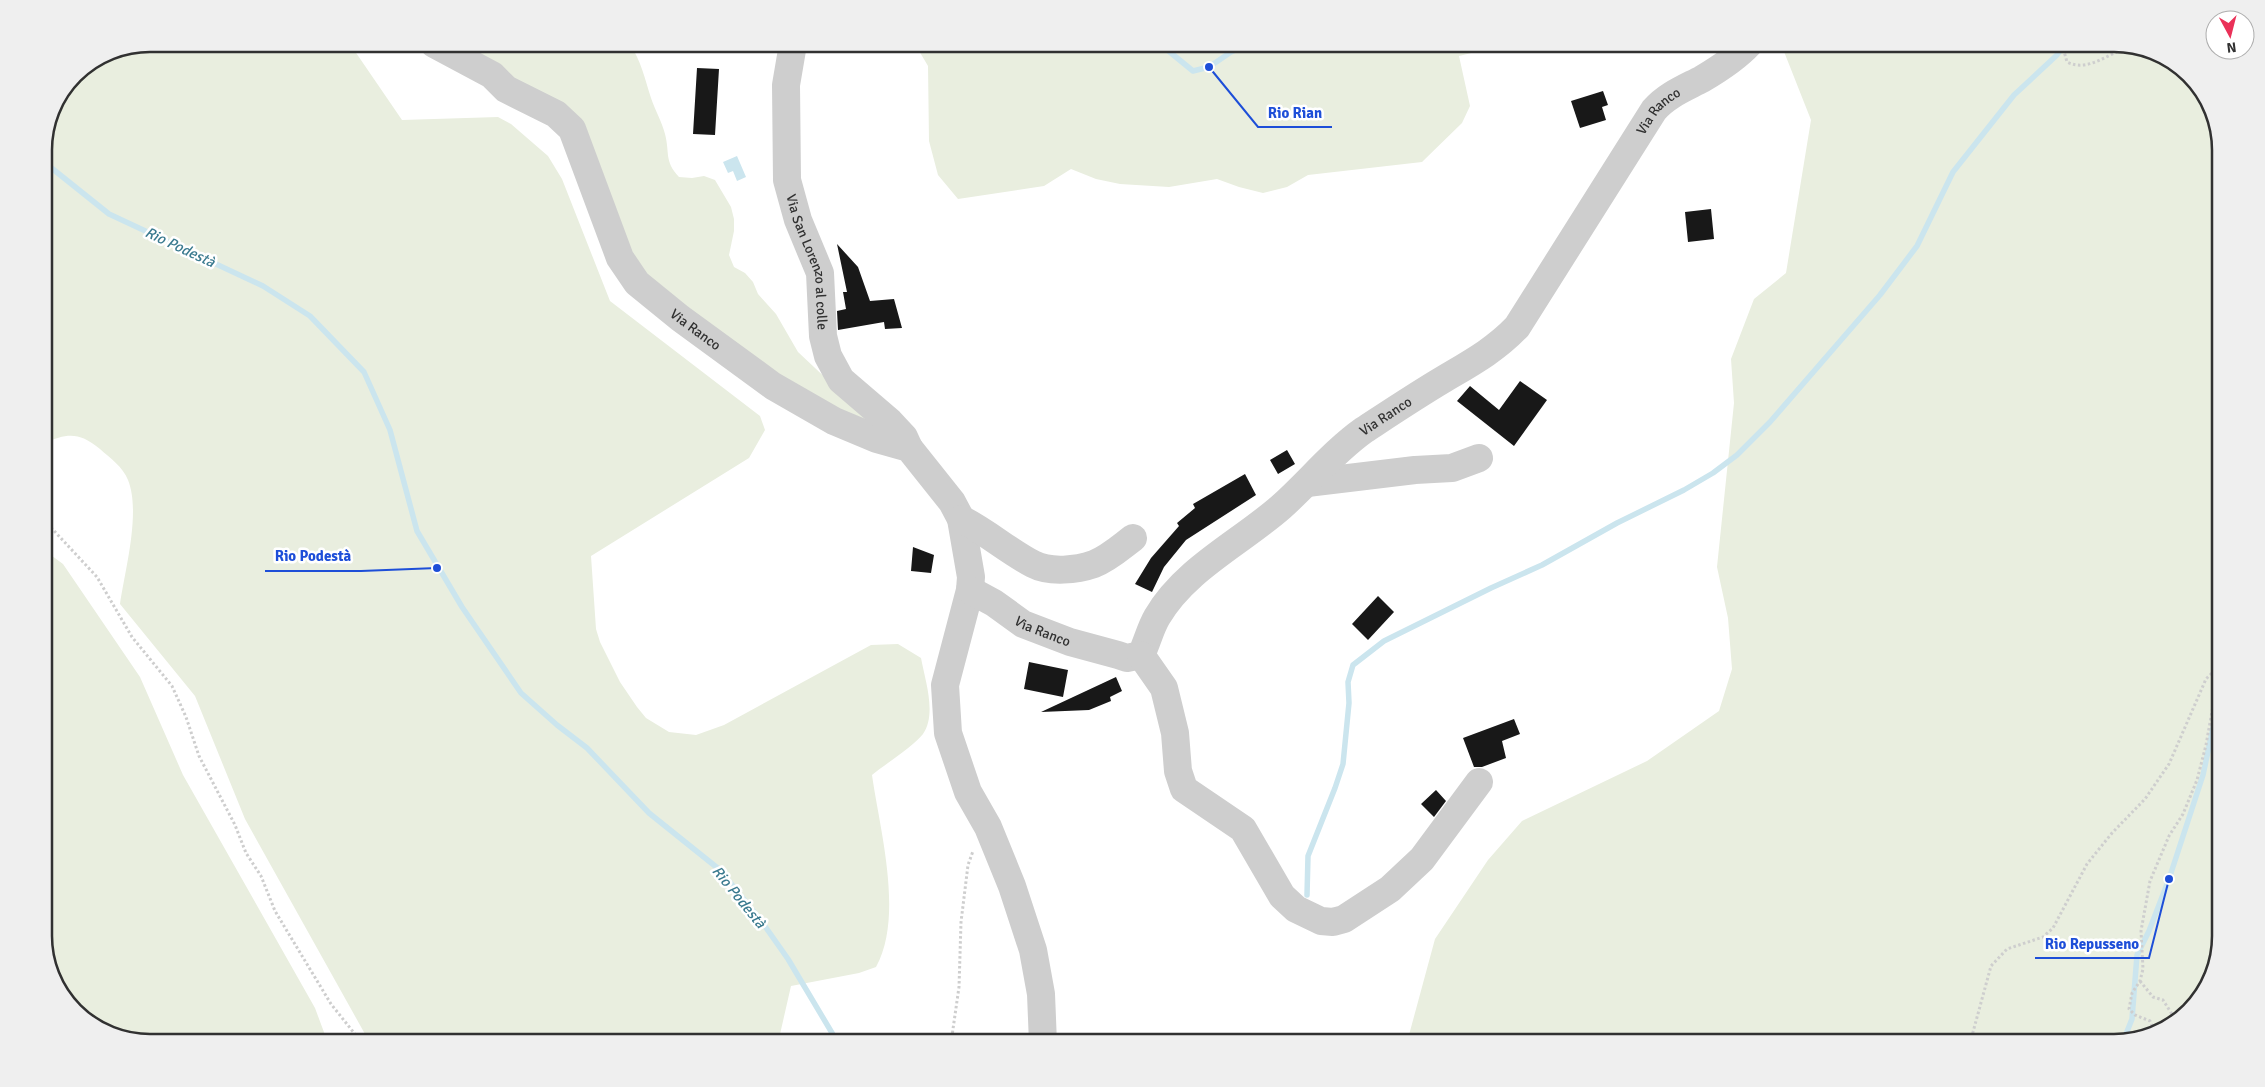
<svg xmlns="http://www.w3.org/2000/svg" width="2265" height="1087" font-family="Signika,sans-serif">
	<rect width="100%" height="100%" fill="#fff"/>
	<path fill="#e9eedf" d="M151 44H350L402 120 498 117 511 124 548 156 562 179 610 301 760 416 765 430 749 458 591 556 596 629 600 642 620 682 637 707 646 718 669 732 696 735 724 725 871 645 898 644 921 658C925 680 937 714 923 734 915 745 884 765 872 775 880 831 904 916 876 967L859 973 791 986 778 1043H370L245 819 195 696 120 604C125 570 141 512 128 480 123 467 110 458 100 449 79 432 68 433 44 443V144L52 110 75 75 110 52Z
		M460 44H630C641 61 645 79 651 98 655 110 662 122 665 134 670 153 664 161 679 177L692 178 704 176 715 180 731 207 734 219V231L729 255 734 267 745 273 753 282 758 294 776 314 798 352 881 430 814 404 641 277 579 128Z
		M915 44H1495L1496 47 1459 56 1470 106 1462 123 1422 162 1308 175 1287 187 1263 193 1239 187 1217 179 1169 187 1120 184 1096 179 1071 169 1044 186 958 199 938 175 929 141 928 66Z
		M1781 44H2114L2161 55 2203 91 2221 144V936L2210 983 2173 1025 2115 1043H1398L1399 1040 1409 1035 1435 939 1488 860 1522 821 1647 761 1719 711 1732 669 1728 618 1717 567 1734 403 1731 359 1754 299 1786 273 1811 120Z
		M44 550 63 564 140 677 183 775 315 1008 328 1043H151L104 1032 62 996 44 944Z"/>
	<path fill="#cbe5ee" d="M737 156 746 177 737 181 733 171 728 173 723 162Z"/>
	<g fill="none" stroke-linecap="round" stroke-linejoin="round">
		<path stroke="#cbe5ee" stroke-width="5.5" d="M1160 44 1193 71 1209 67 1231 52 1249 44
			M44 162 109 214 263 286 310 316 364 372 390 430 417 531 462 607 521 693 557 725 587 748 649 813 720 870 762 922 788 959 838 1043
			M1307 895 1308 856 1335 788 1343 764 1349 703 1348 682 1353 665 1384 641 1491 588 1542 565 1617 523 1684 490 1713 473 1737 455 1770 422 1880 295 1917 246 1953 172 2014 95 2057 55 2065 44
			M2119 1042 2126 1034 2132 1019 2137 955 2149 931 2169 879 2203 775 2221 690"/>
	</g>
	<path fill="#181818" d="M697 68 719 69 715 135 693 134Z
		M1603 91 1608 105 1602 107 1606 120 1580 128 1571 101Z
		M1711 209 1714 239 1688 242 1685 212Z
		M837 244 858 267 870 301 894 299 902 328 885 329 884 322 838 330 837 311 846 309 843 292H847Z
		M1520 381 1547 400 1514 446 1457 401 1470 386 1499 410Z
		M1287 450 1295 464 1278 474 1270 460Z
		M1245 474 1256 495 1186 540 1164 567 1152 592 1135 584 1151 558 1179 526 1177 523 1195 508 1193 504Z
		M913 547 934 555 931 573 911 571Z
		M1378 596 1394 612 1368 640 1352 624Z
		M1029 662 1068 670 1063 697 1024 689Z
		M1116 677 1122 691 1110 697 1111 701 1089 710 1041 712Z
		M1514 719 1520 734 1502 741 1506 758 1482 767H1474L1463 738Z
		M1436 790 1446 801 1434 817 1421 804Z"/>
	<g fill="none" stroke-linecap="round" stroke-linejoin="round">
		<path stroke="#cecece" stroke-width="3" stroke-dasharray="2.5 2.5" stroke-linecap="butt" d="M2062 44 2067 62C2089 73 2109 52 2130 47
			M44 520 97 577 132 637 172 686 186 717 199 756 235 825 246 853 261 876 275 911 331 1004 362 1043
			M2140 981 2153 997 2163 1000 2177 1022
			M2154 1031 2150 1021 2135 1015 2129 1009 2132 993 2140 981 2143 969 2141 931 2150 881 2169 836 2183 814 2197 780 2206 745 2221 661
			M951 1043 959 987 961 922 968 865 973 851
			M1970 1043 1991 966 2007 949 2043 937 2053 928 2087 864 2112 833 2145 799 2169 764 2206 679 2215 670 2220 669"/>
		<g stroke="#cecece" stroke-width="28">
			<path id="s1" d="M434 44 492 75 506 89 556 114 572 129 620 258 637 283 680 318 773 386 834 421 877 439 909 448 952 502 961 519 971 577 970 590 945 685 948 733 968 792 988 827 1012 886 1033 950 1041 994 1043 1043"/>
			<path id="s2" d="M793 44 786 85 787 180 798 220 820 273 823 336 828 356 841 380 890 422 904 437 909 448"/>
			<path d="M1307 483 1415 470 1452 468 1479 458"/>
			<path d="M961 519C987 532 1008 551 1033 564 1050 573 1077 570 1094 564 1109 558 1121 547 1133 538"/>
			<path id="s3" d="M970 590 994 603 1023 624 1070 642 1118 655 1127 658 1141 655C1147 643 1150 629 1157 617 1185 569 1240 543 1281 507 1309 482 1333 452 1364 430 1390 413 1417 395 1444 379 1471 363 1495 350 1517 327L1654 110C1667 95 1685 88 1702 79 1719 69 1736 58 1749 44"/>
			<path d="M1141 655 1164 688 1175 733 1178 771 1184 789 1243 829 1282 896 1296 909 1321 921 1333 922 1344 919 1390 889 1422 859 1479 782"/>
		</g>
	</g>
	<g text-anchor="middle" stroke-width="5" stroke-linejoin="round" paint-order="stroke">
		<g font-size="14" fill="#313131" stroke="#fff">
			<text dy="5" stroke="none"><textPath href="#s3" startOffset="952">Via Ranco</textPath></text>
			<text dy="5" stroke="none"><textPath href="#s2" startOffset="222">Via San Lorenzo al colle</textPath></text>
			<text dy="5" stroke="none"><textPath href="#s1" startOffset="406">Via Ranco</textPath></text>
			<text dy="5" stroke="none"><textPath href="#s3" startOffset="534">Via Ranco</textPath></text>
			<text dy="5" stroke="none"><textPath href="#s3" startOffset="84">Via Ranco</textPath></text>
		</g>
		<g font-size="15" font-style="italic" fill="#3a7a8f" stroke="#fff">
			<text transform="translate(180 247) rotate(25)" y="5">Rio Podestà</text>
			<text transform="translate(739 897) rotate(51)" y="5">Rio Podestà</text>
		</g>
	</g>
	<path d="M0 0H2265V1087H0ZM150 52H2114A98 98 0 0 1 2212 150V936A98 98 0 0 1 2114 1034H150A98 98 0 0 1 52 936V150A98 98 0 0 1 150 52Z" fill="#efefef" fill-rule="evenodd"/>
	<path fill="none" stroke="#313131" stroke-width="2.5" d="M150 52H2114A98 98 0 0 1 2212 150V936A98 98 0 0 1 2114 1034H150A98 98 0 0 1 52 936V150A98 98 0 0 1 150 52Z"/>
	<path fill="none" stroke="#1d4ed8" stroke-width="2" d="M1209 67L1258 127H1332M437 568L361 571H265M2169 879L2149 958H2035"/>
	<g fill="#1d4ed8" stroke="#fff" stroke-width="2">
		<circle cx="1209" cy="67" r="5"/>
		<circle cx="437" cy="568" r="5"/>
		<circle cx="2169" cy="879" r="5"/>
	</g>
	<g font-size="15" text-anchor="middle" font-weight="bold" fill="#1d4ed8" stroke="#fff" stroke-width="5" stroke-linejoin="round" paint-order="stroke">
		<text x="1295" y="118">Rio Rian</text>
		<text x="313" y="561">Rio Podestà</text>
		<text x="2092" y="949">Rio Repusseno</text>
	</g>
	<g transform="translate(2230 35) rotate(173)"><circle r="24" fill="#ffffff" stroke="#adadad"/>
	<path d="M0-4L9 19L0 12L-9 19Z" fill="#ea3158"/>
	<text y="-8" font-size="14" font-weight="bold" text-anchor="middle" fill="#313131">N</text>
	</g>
</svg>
